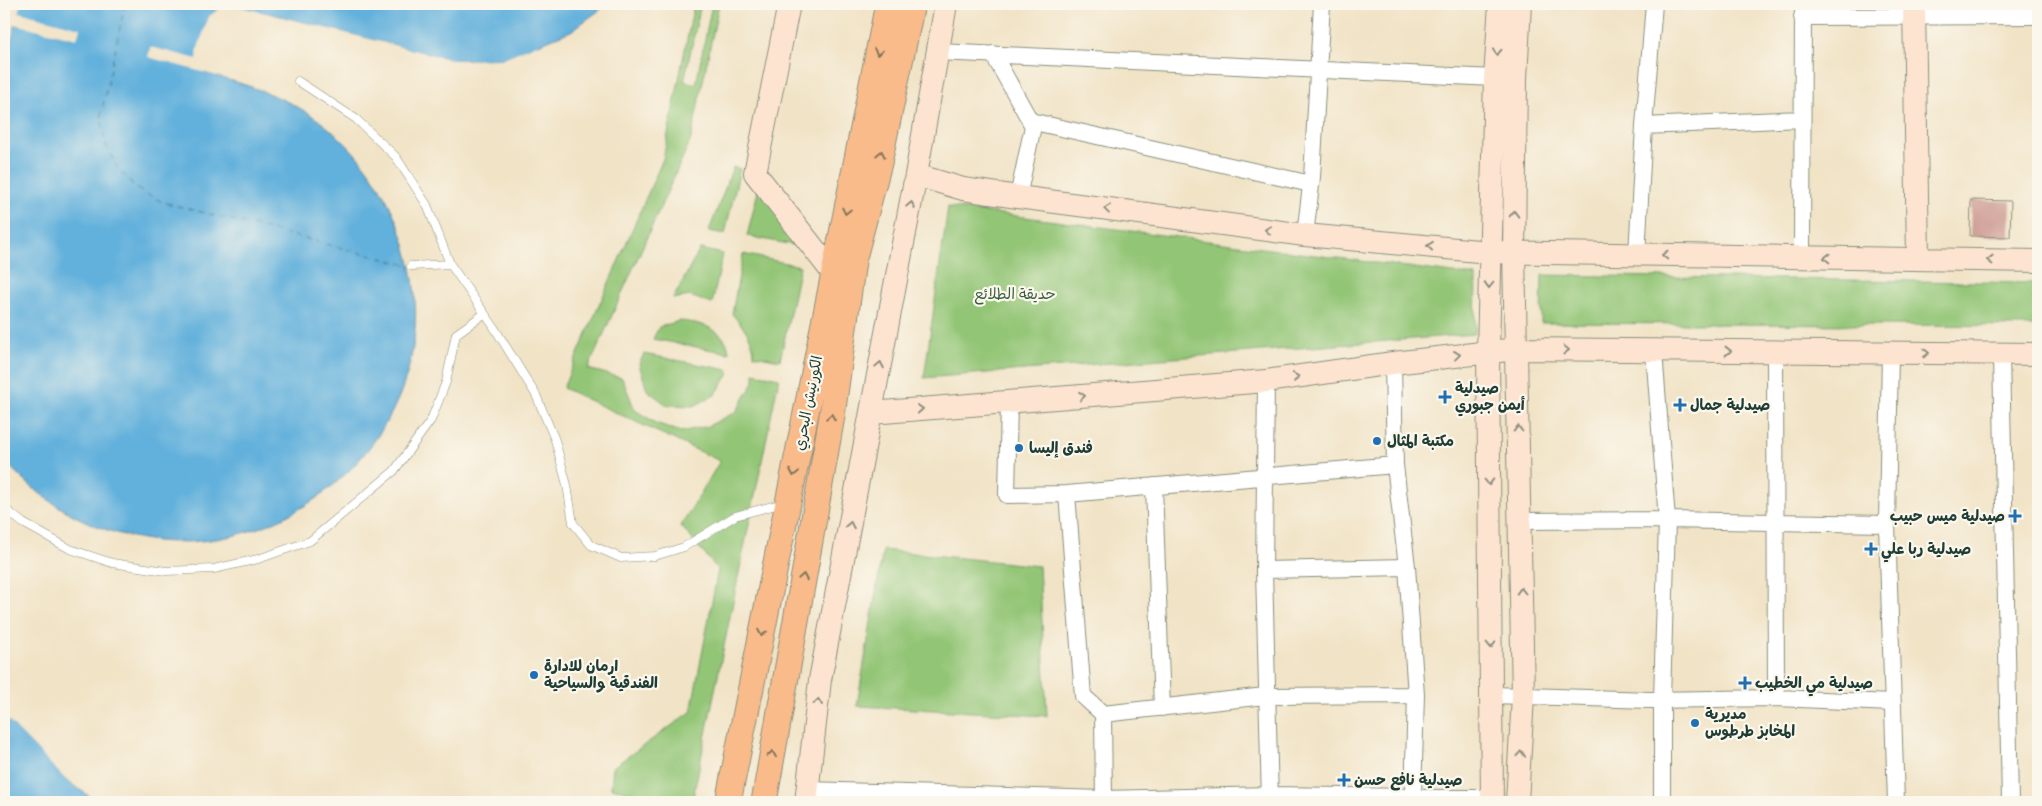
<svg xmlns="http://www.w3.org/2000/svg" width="2042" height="806" font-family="'Balsamiq Sans','Playpen Sans Arabic',sans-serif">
	<rect width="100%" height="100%" fill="#fbf7ec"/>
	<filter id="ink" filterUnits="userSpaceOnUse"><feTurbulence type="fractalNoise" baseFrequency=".02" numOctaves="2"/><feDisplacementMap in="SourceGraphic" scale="10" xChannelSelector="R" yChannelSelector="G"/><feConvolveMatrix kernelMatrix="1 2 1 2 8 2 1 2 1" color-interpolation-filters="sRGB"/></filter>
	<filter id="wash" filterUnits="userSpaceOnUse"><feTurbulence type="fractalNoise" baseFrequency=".0096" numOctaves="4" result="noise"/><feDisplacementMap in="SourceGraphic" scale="20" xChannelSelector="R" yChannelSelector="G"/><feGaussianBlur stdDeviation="1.12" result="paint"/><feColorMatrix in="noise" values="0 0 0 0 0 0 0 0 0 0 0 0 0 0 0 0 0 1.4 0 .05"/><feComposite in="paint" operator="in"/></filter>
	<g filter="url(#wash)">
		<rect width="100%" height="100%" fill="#f1e3c6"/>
		<path fill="#92c575" stroke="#588154" d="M694 4H701L684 81 696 84 712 4H719L691 139 588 369 622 378 635 410 656 423 681 432 708 426 736 412 754 382V373L779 378 692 802H682L611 788 613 767 691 712 718 570 681 526 720 461 563 388 663 159Z
			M733 167 740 169 725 234 709 231Z
			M761 179 814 249 747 236Z
			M948 207 1476 276 1475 334 924 378Z
			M700 249 723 254 712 304 690 296 673 299Z
			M743 254 800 266 780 360 754 355C754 338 742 325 732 314Z
			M1542 275 2038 283V326L1541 323Z
			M679 321C698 322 728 329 729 353L653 339 659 327Z
			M644 354 729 370V374L715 395 694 406 667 405 647 390 639 364Z
			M883 550 1039 566 1047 716 857 706Z"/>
		<path fill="#62b0dc" stroke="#407688" d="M20 4H608L571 31 501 59 453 60 238 6 222 7 209 16 197 60 203 72C234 81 265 90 294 105 338 128 374 169 394 215 501 459 185 661 4 460V67Z
			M4 716 66 780 98 802H4Z"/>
		<path fill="#f1e3c6" d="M18 4H20L19 12 80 28 77 39 15 24 4 67V57Z
			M238 6 453 60 501 59 537 44 538 47 502 61 453 63 237 8 223 9 211 18 201 48 200 59 205 70 231 78V80L148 57 150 47 197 59 198 48 209 16 222 7Z
			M4 713 68 778 101 802 66 780 4 716Z"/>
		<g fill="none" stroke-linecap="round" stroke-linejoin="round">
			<path stroke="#336066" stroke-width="1" stroke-dasharray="6 5" stroke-linecap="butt" d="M125 4 101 115 105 143 117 168 137 189 162 202 408 265"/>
		</g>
		<g id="blocks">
			<path fill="#cc9991" d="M1971 200 2011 201 2010 237 1970 236Z"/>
		</g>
	</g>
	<g filter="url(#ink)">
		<use href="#blocks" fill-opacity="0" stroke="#88907d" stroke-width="1"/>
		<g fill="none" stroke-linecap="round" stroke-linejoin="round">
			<defs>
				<path id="lane" d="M298 81 356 119 396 157 427 205 450 264 492 324 536 395 555 440 567 485 573 523 591 545 621 558 655 556 684 547 735 516 784 503
					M411 266 450 264
					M4 508 23 523 70 549 112 563 166 571 214 569 258 559 310 541 394 471 431 420 446 382 456 334 484 314"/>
				<path id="street" d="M1802 17 2038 16
					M938 52 1495 78
					M993 54 1033 126 1018 197
					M1030 121 1311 184
					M1644 126 1801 119
					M1305 235 1312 177 1322 4
					M1637 255 1644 126 1654 4
					M1802 257 1803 4
					M1654 351 1667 520 1662 700V802
					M1775 351 1776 698
					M1890 352 1887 524 1896 802
					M2001 353 2010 802
					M1393 363 1395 465 1407 567 1416 695 1413 797
					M1266 381 1264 570 1270 802
					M1009 402 1007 495 1067 494 1395 465
					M1154 486 1162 708
					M1067 494 1083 696 1103 714 1265 696 1416 695
					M1520 521 1667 520 1887 524
					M1264 570 1407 567
					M1492 695 1650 700 1776 698 1892 703
					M1103 714 1104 802
					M807 790 1104 799 1270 795 1492 798"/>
				<path id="secondary" d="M789 4 755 173 833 273
					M1914 4 1918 259
					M916 175 963 189 1018 197 1305 235 1489 252 2038 261
					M871 413 1266 381 1393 363 1517 349 2038 354
					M806 802 820 680 916 175 946 4
					M1492 802 1488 351 1495 78 1500 4
					M1517 802 1523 696 1514 253 1516 78 1520 4"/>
				<path id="primary" d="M728 802 888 4
					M764 802 832 416 853 261 879 163 912 4"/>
			</defs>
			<use href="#lane" stroke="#88907d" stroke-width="9"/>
			<use href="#street" stroke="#88907d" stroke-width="18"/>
			<use href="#secondary" stroke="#88907d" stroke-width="24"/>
			<use href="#primary" stroke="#88907d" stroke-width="27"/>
			<use href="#lane" stroke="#fff" stroke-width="8"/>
			<use href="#street" stroke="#fff" stroke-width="16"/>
			<use href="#secondary" stroke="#fde4d1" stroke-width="22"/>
			<use href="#primary" stroke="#fabb8b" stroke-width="25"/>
		</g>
		<defs><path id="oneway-chevron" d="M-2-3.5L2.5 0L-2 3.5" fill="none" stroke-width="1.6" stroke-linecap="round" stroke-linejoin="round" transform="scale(1.25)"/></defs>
		<g stroke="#82765b">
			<use href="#oneway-chevron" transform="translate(878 52) rotate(102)"/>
			<use href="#oneway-chevron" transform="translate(881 154) rotate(-79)"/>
			<use href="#oneway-chevron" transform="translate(846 211) rotate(102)"/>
			<use href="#oneway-chevron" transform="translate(831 417) rotate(-81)"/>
			<use href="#oneway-chevron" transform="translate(794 473) rotate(101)"/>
			<use href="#oneway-chevron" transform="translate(803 577) rotate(-80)"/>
			<use href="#oneway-chevron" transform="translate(762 633) rotate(101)"/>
			<use href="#oneway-chevron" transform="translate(772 754) rotate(-81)"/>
		</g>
		<g stroke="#8e9082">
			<use href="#oneway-chevron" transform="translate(1497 52) rotate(93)"/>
			<use href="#oneway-chevron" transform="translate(911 205) rotate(-79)"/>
			<use href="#oneway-chevron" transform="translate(1107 209) rotate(-173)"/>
			<use href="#oneway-chevron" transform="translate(1514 214) rotate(-89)"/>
			<use href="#oneway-chevron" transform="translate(1268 230) rotate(-173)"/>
			<use href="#oneway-chevron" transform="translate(1430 246) rotate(-175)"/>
			<use href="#oneway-chevron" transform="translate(1665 255) rotate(-179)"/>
			<use href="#oneway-chevron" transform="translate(1827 258) rotate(-179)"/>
			<use href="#oneway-chevron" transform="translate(1990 260) rotate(-179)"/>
			<use href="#oneway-chevron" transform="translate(1489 285) rotate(91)"/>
			<use href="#oneway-chevron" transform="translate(1566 350) rotate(1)"/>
			<use href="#oneway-chevron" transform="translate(1728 351)"/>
			<use href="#oneway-chevron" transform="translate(1926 353)"/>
			<use href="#oneway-chevron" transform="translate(1457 355) rotate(-7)"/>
			<use href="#oneway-chevron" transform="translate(880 365) rotate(-79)"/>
			<use href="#oneway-chevron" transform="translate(1296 377) rotate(-8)"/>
			<use href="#oneway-chevron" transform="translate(1082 396) rotate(-5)"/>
			<use href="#oneway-chevron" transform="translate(920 409) rotate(-5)"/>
			<use href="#oneway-chevron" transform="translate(1518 429) rotate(-91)"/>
			<use href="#oneway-chevron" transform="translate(1489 482) rotate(89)"/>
			<use href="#oneway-chevron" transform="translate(850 525) rotate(-79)"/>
			<use href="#oneway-chevron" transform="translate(1521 591) rotate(-91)"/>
			<use href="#oneway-chevron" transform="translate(1491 645) rotate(89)"/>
			<use href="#oneway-chevron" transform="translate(818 702) rotate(-83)"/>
			<use href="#oneway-chevron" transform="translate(1521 754) rotate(-86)"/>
		</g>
	</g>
	<g fill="#1f6fb2" stroke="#fbf7ec" stroke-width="2">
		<path d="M1442.5 389.5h5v5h5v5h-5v5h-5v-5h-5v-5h5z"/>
		<path d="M1677.5 397.5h5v5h5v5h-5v5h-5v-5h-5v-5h5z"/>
		<circle cx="1377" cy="441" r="5"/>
		<circle cx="1019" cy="448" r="5"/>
		<path d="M2012.5 508.5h5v5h5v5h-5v5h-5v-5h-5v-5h5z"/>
		<path d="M1868.5 541.5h5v5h5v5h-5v5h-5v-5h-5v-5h5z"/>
		<circle cx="534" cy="675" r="5"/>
		<path d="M1742.5 675.5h5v5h5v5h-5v5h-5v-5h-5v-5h5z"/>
		<circle cx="1695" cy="723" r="5"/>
		<path d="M1341.5 772.5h5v5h5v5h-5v5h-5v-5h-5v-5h5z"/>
	</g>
	<g text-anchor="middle" stroke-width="4.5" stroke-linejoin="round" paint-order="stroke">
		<g font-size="15" fill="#3c5f44" stroke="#fbf7ec">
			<text x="1015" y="299">حديقة الطلائع</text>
		</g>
		<g font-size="15" font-weight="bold" fill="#1f3d34" stroke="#fbf7ec" text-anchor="start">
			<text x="1455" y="393">صيدلية<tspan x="1455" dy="17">أيمن جبوري</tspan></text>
			<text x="1690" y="410">صيدلية جمال</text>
			<text x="1387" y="446">مكتبة المثال</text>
			<text x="1029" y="453">فندق إليسا</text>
			<text x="2005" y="521" text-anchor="end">صيدلية ميس حبيب</text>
			<text x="1881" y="554">صيدلية ربا علي</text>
			<text x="544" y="671">ارمان للادارة<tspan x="544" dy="17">الفندقية والسياحية</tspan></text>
			<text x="1755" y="688">صيدلية مي الخطيب</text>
			<text x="1705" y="719">مديرية<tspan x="1705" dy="17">المخابز طرطوس</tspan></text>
			<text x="1354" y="785">صيدلية نافع حسن</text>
		</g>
		<g font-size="15" fill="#1f3d34" stroke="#fbf7ec">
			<text transform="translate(808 403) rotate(-79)" y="5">الكورنيش البحري</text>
		</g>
	</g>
	<rect width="2042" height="806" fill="none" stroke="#fbf7ec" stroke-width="20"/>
</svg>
